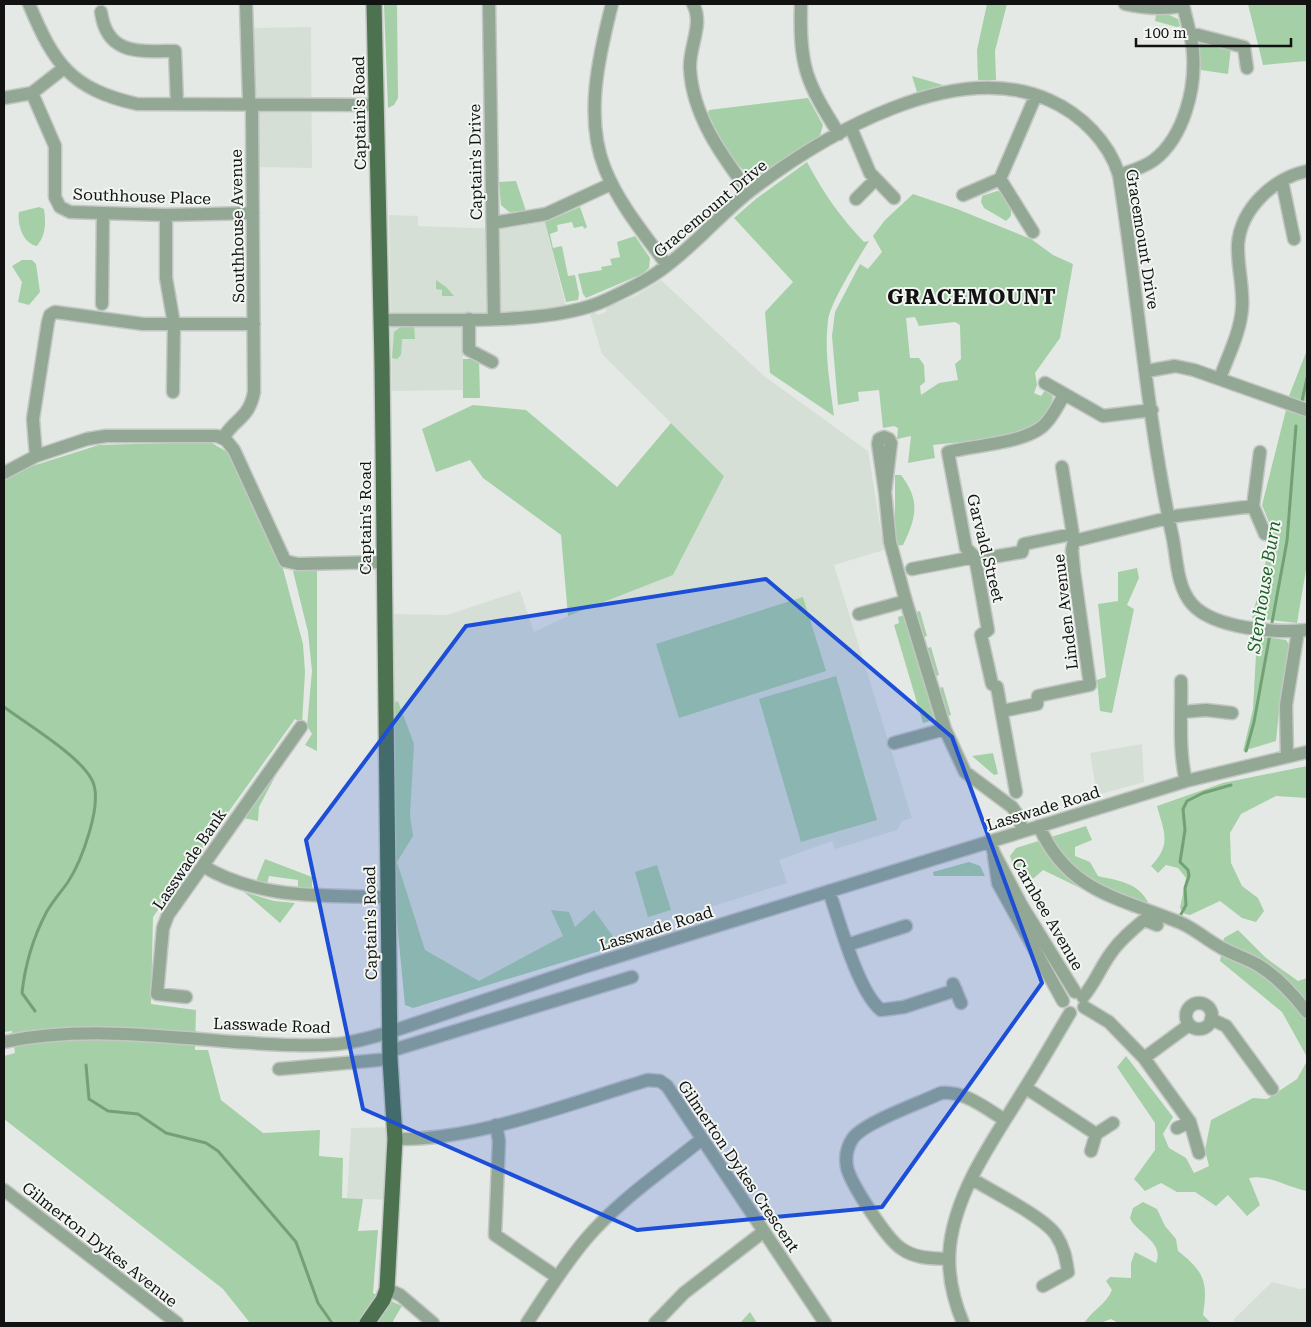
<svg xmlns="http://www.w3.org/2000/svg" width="1311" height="1327" font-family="'Roboto Serif',serif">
	<rect width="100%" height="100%" fill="#e5e9e5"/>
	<path fill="#d5dfd5" d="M311 27 312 168 256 167 250 28Z
		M389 215 418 216V226L503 229 545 222 566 307 463 315V390L392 391Z
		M661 280 764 376 868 451 884 550 834 565 912 818 902 821 897 830 835 849 832 841 779 860 787 883 646 927 631 933 619 945 442 999 396 912 391 614 447 615 520 591 534 632 568 616 673 575 724 476 602 354 590 314 595 312 598 315 606 312V308L637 295Z
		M1142 744 1144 782 1097 795 1090 753Z
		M391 1127 388 1200 347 1198 351 1128Z
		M1272 1282 1300 1289 1307 1288V1323H1236L1233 1320Z"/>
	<path fill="#a5cfa7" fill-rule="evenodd" d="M384 4H397L398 98 394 105 388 108Z
		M987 4H1007L995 51 996 80H978L977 50Z
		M1248 4H1307V61L1263 65Z
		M1167 14 1178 19 1180 26 1177 27 1155 21 1156 15Z
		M1199 41 1231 47 1228 74 1201 70Z
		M912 76 943 85 917 92Z
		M808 98 823 125 820 136 757 177C736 174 716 130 708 113L709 110Z
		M807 162C823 192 840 217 864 242L869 241C858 259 831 301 828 320 824 352 830 384 834 416L770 373 765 312 793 282 734 218 757 198Z
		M516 181 526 211 509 212 501 205 499 182Z
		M997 191 1002 192 1011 207V216L1006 221 984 208 981 202 982 196Z
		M913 194 957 209 1031 239 1053 255 1073 264 1060 338 1035 373 1037 385 1034 393 1041 396 1046 389 1053 397C1050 407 1045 417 1037 423 1013 441 962 441 933 445L935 458 908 463 911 436 897 439 898 428 894 426 883 428 879 390 858 392 859 401 838 405 832 336 835 312 860 264 868 269 882 252 873 236 885 220ZM915 317 919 326 955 322 960 325 961 359 955 364 958 380 939 383 921 395 920 386 925 382 924 365 919 358H910L906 318Z
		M39 207 44 209C46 223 46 235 37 246 23 244 17 224 19 212Z
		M580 207 587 227 584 229 583 226 574 228 572 222 557 225 558 231 550 234 553 248 562 246 568 276 575 275 579 294 578 300 566 302 545 222Z
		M635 236 650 258 649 268 642 274 586 298 583 294 578 274 602 270 601 267 612 265 610 259 620 257 617 242Z
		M22 260H32L36 264 40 292 29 305 18 302 22 282 12 266Z
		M436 280 446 287 454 296H442V290L436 289Z
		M414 325 415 339H402L401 355 397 359 392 358 394 332 402 326Z
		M1307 350V402L1289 396Z
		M463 359H479L480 398H463Z
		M473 405 526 410 617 487 671 423 724 476 673 575 568 616 561 535 483 478 470 460 436 472 422 429Z
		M1286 410 1307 417V564L1297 623 1252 618 1273 532 1262 505Z
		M210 442 229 453 282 565 303 644 305 672 302 724 295 719 153 917 151 1004 196 1010 195 1050H208L221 1100 263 1133 320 1130 319 1156 343 1158 342 1198 363 1199 358 1231 378 1230 373 1293 402 1306 393 1321 395 1323H250L223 1289 4 1119V1056L15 1053 12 1031 4 1032V481L26 468 99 445Z
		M895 475H901C921 501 916 518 903 545L895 546Z
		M1137 568 1139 578 1127 605 1134 609 1112 713 1100 711 1097 680 1106 677 1098 604 1118 601V572Z
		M293 571H317V751L305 745 312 734 307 726 312 671 308 632Z
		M803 597 826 671 679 718 656 644Z
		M920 611 927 636 921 638 913 613Z
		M907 614 938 719 923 723 894 625 899 623 898 617Z
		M1257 636 1286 640 1290 646 1281 692 1276 741 1243 751 1253 709Z
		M931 647 939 675 933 677 925 649Z
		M836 676 877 820 801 842 759 699Z
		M943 687 951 715 944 717 936 689Z
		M398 701 414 744 410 815 413 836 397 862 425 950 479 981 563 936 551 910 569 912 575 927 594 910 619 945 413 1008 405 1005 396 912 393 703Z
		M993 753 998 774 994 775 972 756Z
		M287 754 259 807 258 821 243 818Z
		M1307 766V798L1276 796 1241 814 1230 833 1231 863 1242 886 1258 898 1264 911 1256 922 1242 918 1220 901 1190 915 1185 914 1180 908 1186 878 1178 868 1166 865 1158 873 1151 866C1172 844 1164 832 1157 806L1223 783Z
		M1086 826 1092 840 1075 847V856L1090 862 1098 876C1119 881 1137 882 1148 902L1132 913 1043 870 1034 878 1025 880 1014 868 1010 856 1016 848Z
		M265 859 312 877V888H298V880L269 876 267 884 256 881Z
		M969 862 980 866 985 876H934L933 872Z
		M657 865 671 910 648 917 635 872Z
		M244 892 274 901 295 903 280 923Z
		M1238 930 1266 958 1298 981 1307 978V1057L1282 1012 1220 961 1224 938Z
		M1126 1056 1173 1117 1163 1134 1169 1148 1186 1158 1194 1173 1209 1166 1205 1150 1211 1120 1253 1098 1267 1099 1297 1079 1307 1061V1191C1287 1187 1268 1174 1249 1178L1260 1205 1247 1216 1228 1195 1216 1206 1195 1192H1177L1161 1183 1145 1191 1134 1179 1155 1150V1123L1117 1067Z
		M1143 1202 1157 1209 1165 1226 1176 1239 1178 1251C1205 1272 1208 1283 1203 1315L1211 1323H1118L1111 1319 1100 1323H1084C1093 1310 1106 1304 1112 1290L1106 1281 1110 1277 1131 1278V1263L1135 1252 1156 1263C1165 1242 1136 1233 1130 1218L1133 1208Z
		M750 1312 757 1323H740Z"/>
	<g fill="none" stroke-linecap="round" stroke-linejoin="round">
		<path stroke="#73a176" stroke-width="3" d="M1302 401 1307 378
			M1271 628 1287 541 1296 426
			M4 707C27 724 80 756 92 780 104 803 81 862 68 882 61 892 52 902 46 913 33 938 25 965 22 993L35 1011
			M1246 751 1254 722 1270 634
			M1179 918 1186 905 1185 888 1189 876 1188 870 1180 862 1185 830 1183 809 1187 801 1203 793 1231 785
			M86 1065 89 1099 108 1111 138 1114 166 1133 206 1143 218 1151 296 1242 318 1303 332 1323"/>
		<defs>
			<path id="minor" d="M29 4C54 64 71 89 137 104L377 105
				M489 4 494 319
				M612 4C599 55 584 118 605 169 619 204 645 235 667 265
				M693 4C704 24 689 46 690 68 692 115 722 156 749 192
				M801 4C799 66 806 82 839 134
				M1125 4C1145 9 1163 9 1183 6
				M101 12C107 56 140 51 175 51L177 104
				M1190 35H1198L1244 47 1247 68
				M32 93 55 146V197L60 207 70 212 166 215 253 213
				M4 98 32 93 64 68
				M851 128 870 173 894 198
				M1119 175C1131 171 1143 168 1154 160 1184 137 1196 88 1193 52 1192 36 1186 20 1183 4
				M1000 179 1036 95
				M1282 181 1294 239
				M963 195 1000 179 1033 232
				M856 199 875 180
				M166 215V278L174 324 173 392
				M493 223 546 214 611 184
				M102 304 103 214
				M469 319V350L492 362
				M380 320C442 319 551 326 606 300 623 292 643 283 658 272 692 249 718 216 750 191 825 134 954 58 1049 100 1081 114 1109 142 1119 175 1138 296 1147 420 1173 539 1177 560 1177 587 1192 604 1214 629 1276 633 1307 630
				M1147 371 1175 366 1194 370 1307 410
				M1220 378C1228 356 1240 333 1242 309 1244 288 1237 266 1238 244 1241 208 1274 178 1307 171
				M1045 383 1103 416 1152 410
				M884 437 889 439 891 443 885 492 878 444 879 439Z
				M223 438C235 418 249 419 254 392L252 109 249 99 246 4
				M36 456 33 419 48 322 50 315 55 312 143 324H254
				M1062 467 1074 541
				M4 473 36 456 87 439 106 436H217L226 440 234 450 285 561 298 564 383 562
				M885 492 890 542 905 598 945 729 965 772 1012 807 1017 814 1023 831
				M1253 506 1265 534
				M975 560 1022 552 1024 544 1072 534
				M912 569 975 557
				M859 614 906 601
				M1181 681C1182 714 1178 749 1186 781
				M1002 711 1037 704 1038 696 1090 685 1074 571 1072 550 1074 541 1176 516 1253 506 1260 452
				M1182 712 1206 710 1232 713
				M894 743 945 729
				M1287 756 1286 705 1298 631
				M1016 792 997 687 992 684 981 635 988 630 975 557 966 548 948 452C975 445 1020 444 1042 427 1052 419 1058 405 1064 395
				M1039 826C1068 893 1121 898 1181 923 1195 929 1207 940 1220 947 1232 954 1246 958 1258 965 1278 977 1293 994 1307 1012
				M990 841 994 853 1022 906 1075 992
				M994 856 998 883 1063 1001
				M203 866C259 900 324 895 387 897
				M829 891C839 920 858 992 881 1010L904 1007 956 990
				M847 945 906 926
				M953 984 961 1003
				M186 997 157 994 163 928 168 915 301 727
				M1083 997C1095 983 1100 968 1111 953 1120 940 1132 930 1144 920L1157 925
				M1186 1016a13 13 0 1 1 26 0a13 13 0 1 1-26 0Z
				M1084 1007 1109 1022 1144 1058 1190 1122 1199 1153
				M1211 1019 1226 1026 1272 1089
				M4 1042C79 1026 159 1036 235 1042 269 1044 304 1047 338 1044 356 1042 373 1037 390 1032L587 966 1186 781 1307 752
				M390 1051 632 977
				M1144 1058 1189 1025
				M279 1069 390 1059
				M1026 1088 1096 1134
				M496 1125 499 1141 495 1235 557 1277
				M1177 1128 1190 1122
				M395 1139C476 1141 570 1103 648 1080L660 1081 667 1086 825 1323
				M1091 1151 1096 1134 1113 1123
				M972 1179C993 1192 1044 1217 1056 1235 1064 1247 1066 1258 1068 1272L1043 1286
				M4 1190 177 1323
				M949 1259C933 1258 916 1259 902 1249 888 1241 850 1183 847 1167 845 1157 847 1147 853 1138 865 1122 920 1103 941 1093 965 1091 985 1108 1005 1120
				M387 1289 400 1295 433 1323
				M527 1323C546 1294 564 1265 586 1239 619 1200 663 1171 702 1139
				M655 1323 684 1293 763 1232
				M963 1323C953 1299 947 1271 950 1245 957 1188 996 1136 1025 1088 1041 1063 1055 1038 1070 1013"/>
			<path id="major" d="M367 1323 383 1300 387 1289 395 1139 390 1059 382 363 374 4"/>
		</defs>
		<use href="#minor" stroke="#c3c7c3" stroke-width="15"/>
		<use href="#major" stroke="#c3c7c3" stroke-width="18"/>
		<use href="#minor" stroke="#93a894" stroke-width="12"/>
		<use href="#major" stroke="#4d7250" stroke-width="15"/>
	</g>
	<path fill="#1d4ed8" fill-opacity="0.2" stroke="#1d4ed8" stroke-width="4" stroke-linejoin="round" d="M766 579 952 737 1042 983 882 1207 637 1230 363 1109 306 840 466 626Z"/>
	<g text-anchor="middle" stroke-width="4" stroke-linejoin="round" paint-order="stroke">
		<g font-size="16" fill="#111211" stroke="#f2f6f2">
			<text transform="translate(359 113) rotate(-91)" y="6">Captain's Road</text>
			<text transform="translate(475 162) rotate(-91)" y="6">Captain's Drive</text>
			<text transform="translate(142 196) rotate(2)" y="6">Southhouse Place</text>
			<text transform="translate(710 208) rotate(-40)" y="6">Gracemount Drive</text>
			<text transform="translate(237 226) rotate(-91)" y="6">Southhouse Avenue</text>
			<text transform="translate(1143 239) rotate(81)" y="6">Gracemount Drive</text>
			<text transform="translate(365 518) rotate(-90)" y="6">Captain's Road</text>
			<text transform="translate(986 548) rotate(76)" y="6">Garvald Street</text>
			<text transform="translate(1065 612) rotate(-97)" y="6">Linden Avenue</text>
			<text transform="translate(1043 808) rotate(-17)" y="6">Lasswade Road</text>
			<text transform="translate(189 859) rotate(-56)" y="6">Lasswade Bank</text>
			<text transform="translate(1048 914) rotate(60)" y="6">Carnbee Avenue</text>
			<text transform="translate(370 923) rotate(-91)" y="6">Captain's Road</text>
			<text transform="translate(656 928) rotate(-17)" y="6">Lasswade Road</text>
			<text transform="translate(272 1025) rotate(2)" y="6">Lasswade Road</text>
			<text transform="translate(739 1166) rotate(56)" y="6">Gilmerton Dykes Crescent</text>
			<text transform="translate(100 1244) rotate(38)" y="6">Gilmerton Dykes Avenue</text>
		</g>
		<g font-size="18" font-style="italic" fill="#1e6129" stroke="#f2f6f2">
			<text transform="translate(1264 587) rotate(-81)" y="6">Stenhouse Burn</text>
		</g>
		<g font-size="21" font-weight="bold" letter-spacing="1" fill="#111211" stroke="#f2f6f2">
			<text x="972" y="304">GRACEMOUNT</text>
		</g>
	</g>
	<rect width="1311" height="1327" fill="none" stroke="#111211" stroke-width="10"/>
	<path d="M1136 38v8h155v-8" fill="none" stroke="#111211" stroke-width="2.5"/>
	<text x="1144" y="38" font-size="15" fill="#111211" stroke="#f2f6f2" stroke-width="4" paint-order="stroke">100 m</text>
</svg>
